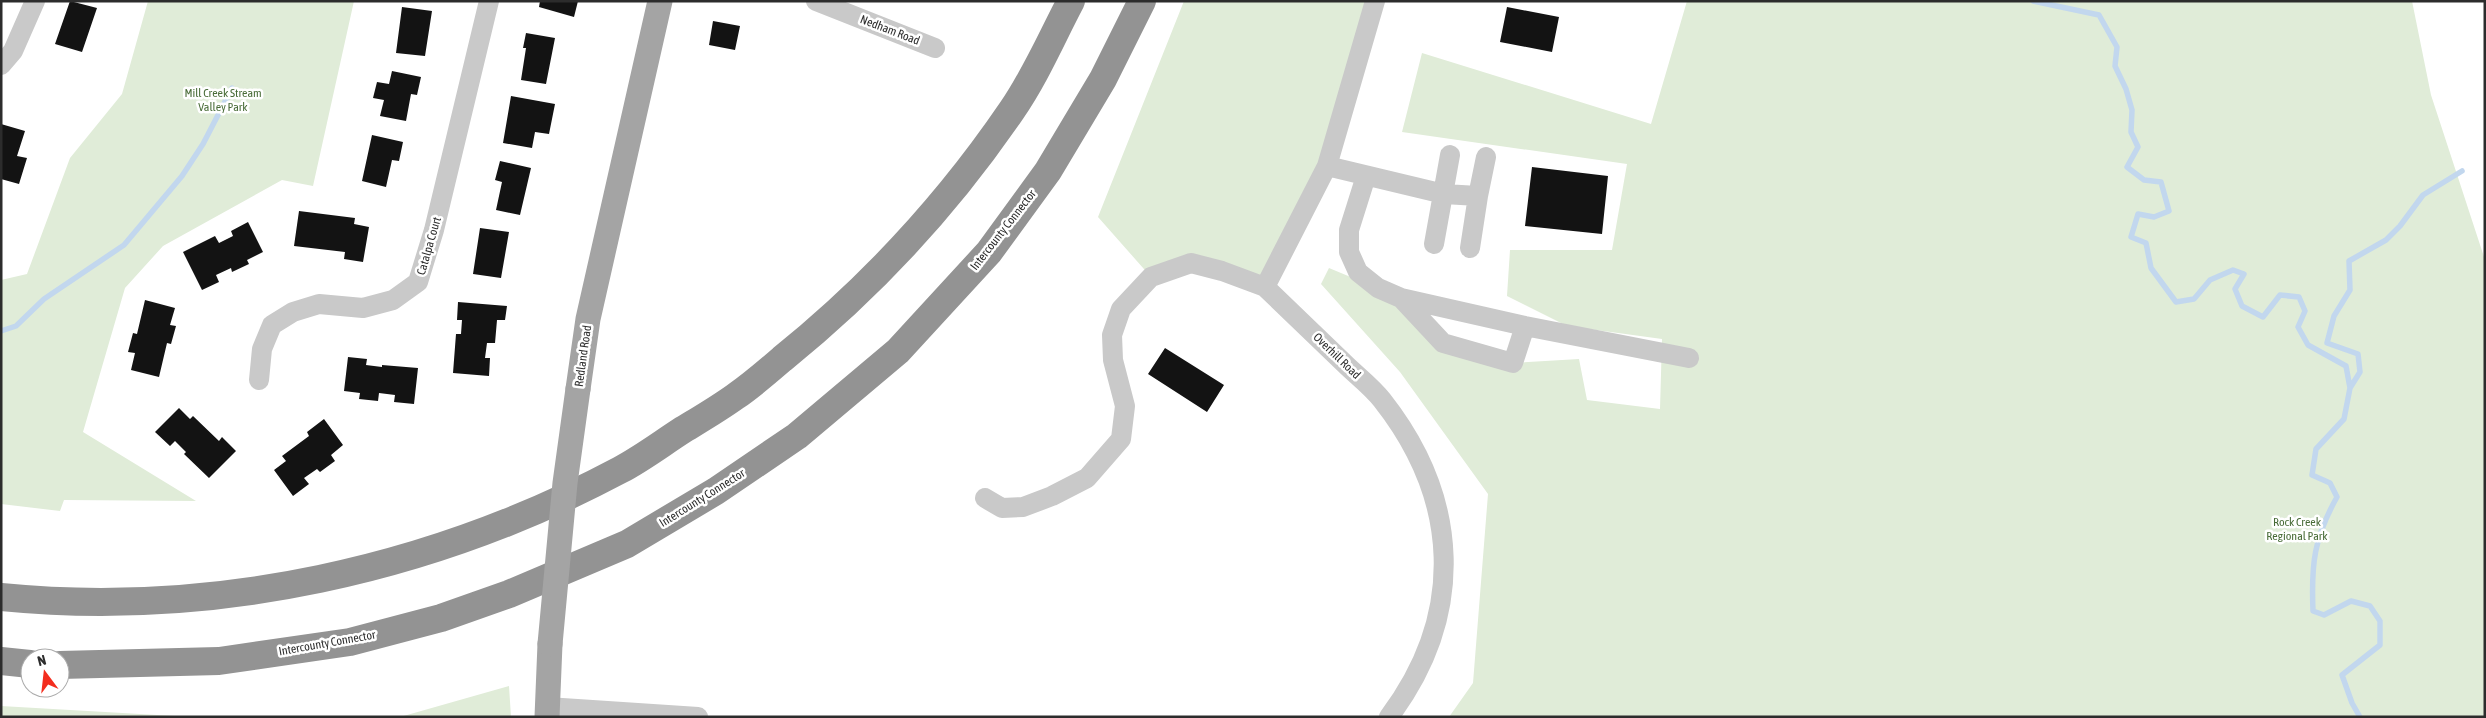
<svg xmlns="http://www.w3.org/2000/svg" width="2486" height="718" font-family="'Asap Condensed',sans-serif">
	<rect width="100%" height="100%" fill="#fff"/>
	<path fill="#e0ecd8" d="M148 1H354L313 186 282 180 163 246 125 288 83 432 196 501 64 500 60 511 1 504V280L27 274 70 158 122 94Z
		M1184 1H1375L1327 166 1265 287 1191 263 1151 277 1098 217Z
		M1687 1H2412L2431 95 2485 260V717H1449L1473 683 1488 494 1400 372 1321 284 1329 268 1401 298 1443 343 1513 363 1579 359 1587 400 1660 409 1662 339 1567 326 1507 296 1510 250H1612L1627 164 1402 132 1422 53 1651 124Z
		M509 686 511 717H400Z
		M1 706 192 717H1Z"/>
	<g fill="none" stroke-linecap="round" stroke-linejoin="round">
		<path stroke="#c2d7ee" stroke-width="5.5" d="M2033 1 2099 15 2117 47 2115 66 2126 89 2132 110 2131 132 2138 147 2127 167 2144 180 2161 182 2169 211 2154 217 2138 214 2131 237 2146 243 2151 268 2176 302 2194 299 2210 280 2233 270 2244 274 2235 289 2242 306 2263 317 2280 295 2299 297 2305 311 2298 327 2308 345 2346 366 2350 388 2344 419 2316 449 2312 475 2330 483 2337 497C2314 538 2311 564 2313 611L2324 615 2351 601 2370 606 2380 621V645L2342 675 2352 703 2360 717
			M1 331 16 326 44 299 124 245 182 176 203 144 232 88
			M2350 388 2360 372 2358 354 2327 343 2334 316 2350 290 2349 261 2386 240 2400 226 2423 195 2462 171"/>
	</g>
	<path fill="#131313" d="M70 1 97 8 82 52 55 44Z
		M540 1H578L574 17 539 7Z
		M402 7 432 11 425 56 396 53Z
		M1507 7 1559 17 1552 52 1500 42Z
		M713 21 740 26 735 50 709 45Z
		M526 33 555 38 546 84 521 80 526 48H523Z
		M392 71 421 77 417 95 411 94 406 121 380 116 384 100 373 98 377 82 389 84Z
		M511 96 555 104 549 134 535 132 532 148 503 143Z
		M1 124 25 131 17 156 27 158 19 184 1 179Z
		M372 135 403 142 399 161 392 160 386 187 362 181Z
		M500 161 531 168 520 215 496 210 502 182 495 180Z
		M1532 167 1608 176 1602 234 1525 226Z
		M299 211 355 218 354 224 369 227 363 262 344 259 345 252 294 246Z
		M248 222 263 252 247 260 249 264 232 272 231 268 216 275 219 282 202 290 183 252 215 236 219 243 233 236 231 231Z
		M480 228 509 232 501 278 473 274Z
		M145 300 175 308 170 325 176 326 171 344 167 343 159 377 131 370 135 353 128 352 133 333 137 334Z
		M458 302 507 306 505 320H497L495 343H487L485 358H490L489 376 453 373 456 334H461L462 320H457Z
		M1165 348 1224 385 1207 412 1148 374Z
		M348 357 367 359 366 365 382 367V365L418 368 414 404 394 402 395 395 379 393 378 401 359 399 360 393 344 391Z
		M179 408 190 419 193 416 219 441 222 437 236 451 209 478 184 454 186 452 175 441 170 446 155 432Z
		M324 419 343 445 331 455 335 461 320 472 317 469 304 478 309 484 293 496 274 470 286 461 282 456 309 436 307 432Z"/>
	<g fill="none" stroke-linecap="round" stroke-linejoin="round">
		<path stroke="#c9c9c9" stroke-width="20" d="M816 1 935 48
			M1375 1 1327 166 1265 287C1291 312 1318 338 1344 363 1356 375 1371 386 1382 400 1460 499 1466 614 1389 717
			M1 65 13 51 35 1
			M1327 166 1444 194 1478 196 1486 157
			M1366 176 1349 230V252L1358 272 1378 288 1401 298 1525 326 1689 358
			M1434 244 1450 155
			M1470 248 1478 196
			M1401 298 1443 343 1513 363 1525 326
			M259 380 262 349 272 325 293 312 319 304 363 308 393 300 418 282 434 230 489 1
			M985 498 1002 508 1023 507 1052 496 1087 478 1121 439 1125 406 1113 360 1112 335 1121 309 1151 277 1191 263 1222 271 1265 287
			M547 707 698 717"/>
		<path stroke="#a4a4a4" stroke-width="25" d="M578 389 588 319 660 1
			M547 717 550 644"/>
		<path stroke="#939393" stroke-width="28" d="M1 597C214 618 432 570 620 470 641 459 661 444 681 431 699 420 718 409 736 396 752 385 767 372 782 359 870 288 948 204 1012 110 1035 77 1052 37 1071 1
			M1 661 30 664
			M60 665 219 661 350 642 441 618 509 594 627 544 716 491 797 436 898 351 989 252 1048 171 1103 79 1142 1"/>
		<path stroke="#a4a4a4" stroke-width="25" d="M550 644 565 483 578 389"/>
	</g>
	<g text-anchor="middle" stroke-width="5" stroke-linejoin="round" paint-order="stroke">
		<g font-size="12" fill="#2c2c2c" stroke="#fff">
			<text transform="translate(890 30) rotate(21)" y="4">Nedham Road</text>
			<text transform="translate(1003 230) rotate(-52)" y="4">Intercounty Connector</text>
			<text transform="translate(429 246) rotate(-74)" y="4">Catalpa Court</text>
			<text transform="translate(583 356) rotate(-82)" y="4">Redland Road</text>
			<text transform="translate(1337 356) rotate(44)" y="4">Overhill Road</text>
			<text transform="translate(702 498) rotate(-32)" y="4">Intercounty Connector</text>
			<text transform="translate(327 643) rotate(-10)" y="4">Intercounty Connector</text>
		</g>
		<g font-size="12" fill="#486b37" stroke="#fff">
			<text x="223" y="97">Mill Creek Stream<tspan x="223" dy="14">Valley Park</tspan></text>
			<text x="2297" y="526">Rock Creek<tspan x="2297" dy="14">Regional Park</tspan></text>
		</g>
	</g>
	<rect width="2486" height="718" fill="none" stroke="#2c2c2c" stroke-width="5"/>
	<g transform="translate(45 673) rotate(345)"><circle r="24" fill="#ffffff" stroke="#ababab"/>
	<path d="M0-4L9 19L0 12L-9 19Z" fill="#f32d1e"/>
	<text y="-8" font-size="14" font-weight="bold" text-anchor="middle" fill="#2c2c2c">N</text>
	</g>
</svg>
